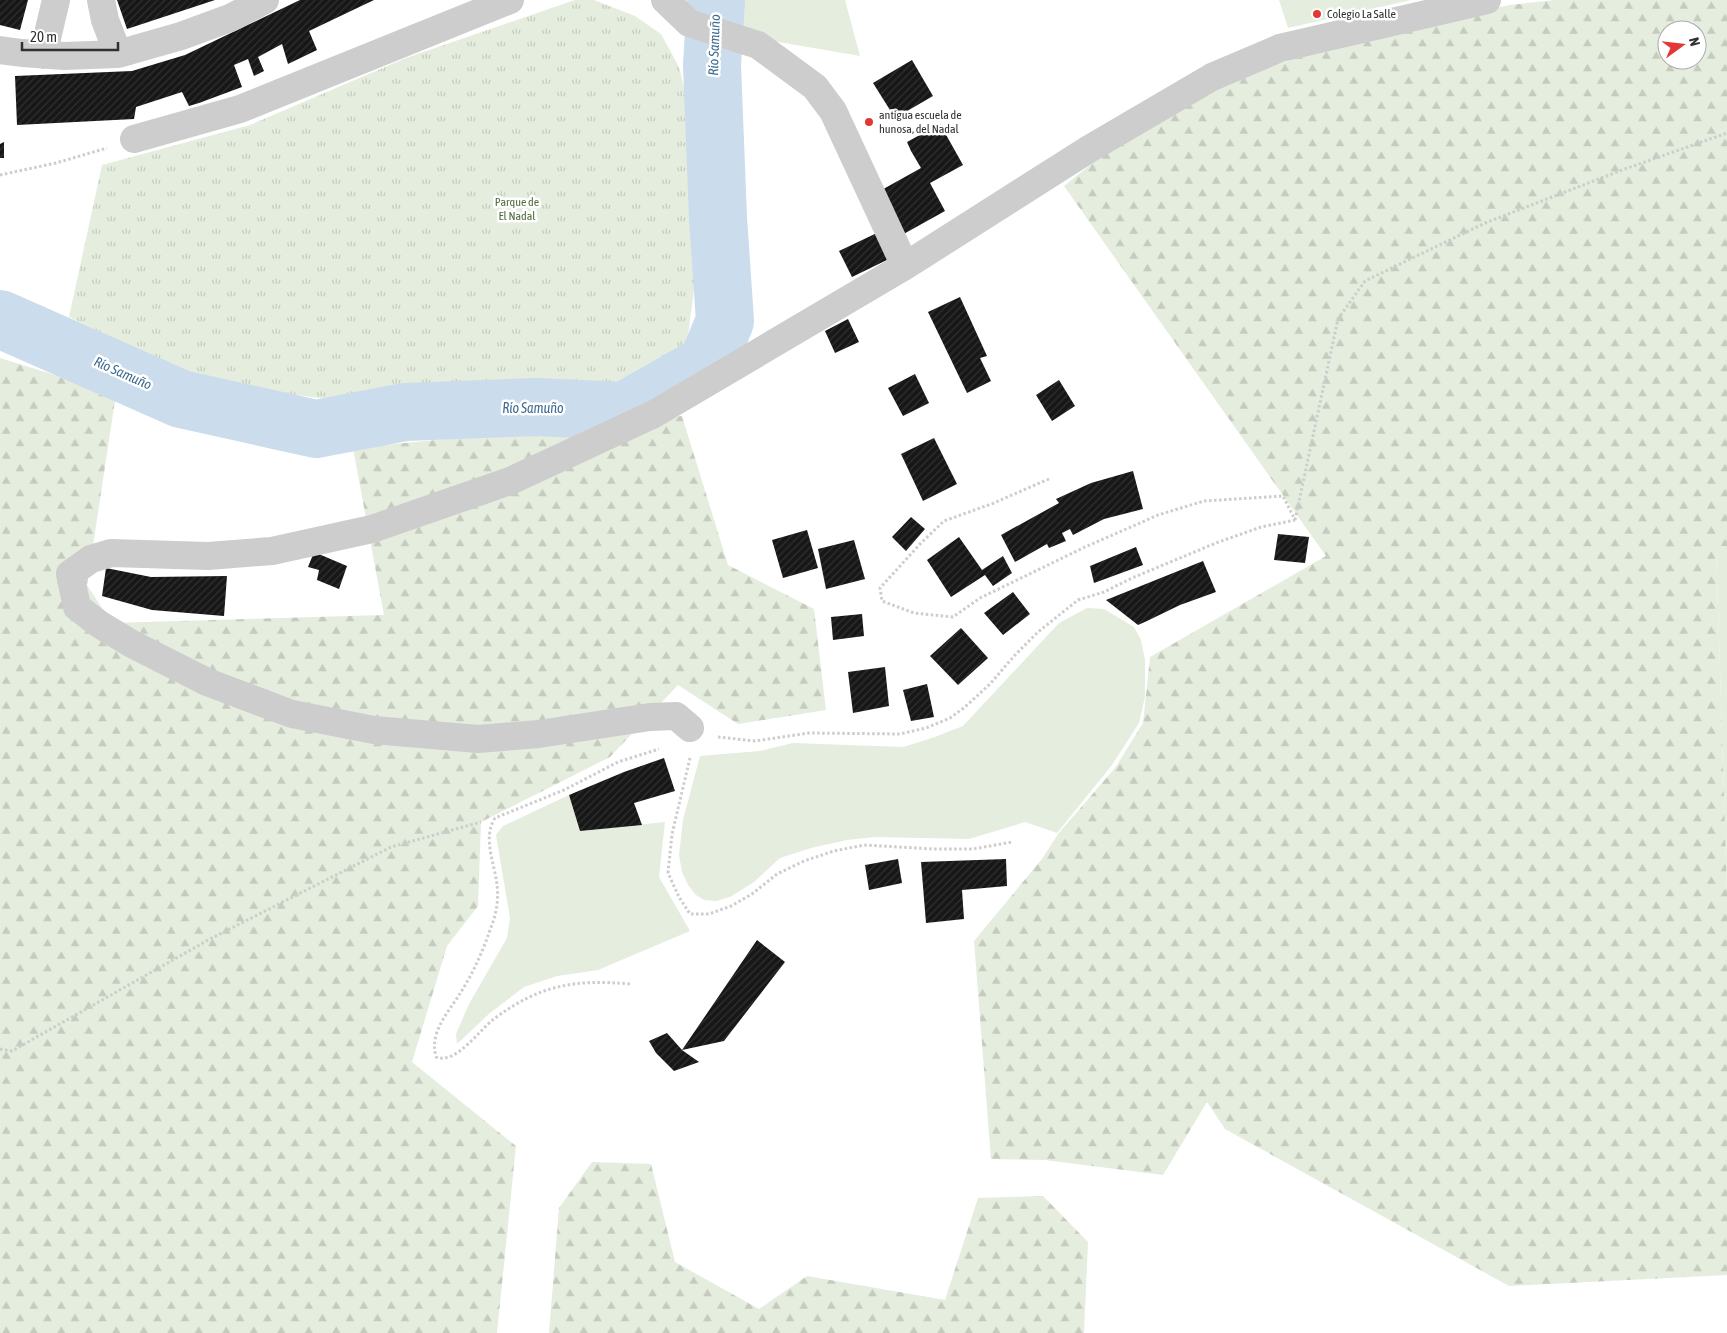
<svg xmlns="http://www.w3.org/2000/svg" width="1727" height="1333" font-family="'Asap Condensed',sans-serif">
	<defs>
		<pattern id="forest-firs" width="22" height="20" patternUnits="userSpaceOnUse" patternTransform="scale(1.25)"><rect width="22" height="20" fill="#e5edde"/><path d="M5 1l3.5 6h-7zM16 11l3.5 6h-7z" fill="#c5ccbf"/></pattern>
		<pattern id="park-tufts" width="24" height="20" patternUnits="userSpaceOnUse" patternTransform="scale(1.25)"><rect width="24" height="20" fill="#e5edde"/><path d="M3 7l-1-3M5 7V3M7 7l1-3M15 17l-1-3M17 17v-4M19 17l1-3" fill="none" stroke="#c5ccbf"/></pattern>
		<pattern id="building-hatch" width="6" height="6" patternUnits="userSpaceOnUse" patternTransform="scale(1.25)"><rect width="6" height="6" fill="#171717"/><path d="M-1 1l2-2M0 6l6-6M5 7l2-2" fill="none" stroke="#303030"/></pattern>
	</defs>
	<rect width="100%" height="100%" fill="#fff"/>
	<path fill="#e5edde" d="M686 0H845L860 56 779 42 736 30 695 15Z
		M1279 0H1411L1288 28Z
		M1716 545 1727 547V890Z
		M1087 608 1104 609 1134 627 1141 640 1145 660V697L1139 723 1112 765 1057 833 1025 822 969 839 875 837 847 840 811 848 780 858 754 882 730 897 716 901 704 900 696 895 688 885 682 872 679 855 683 820 700 756 760 751 793 743 903 747 932 738 963 726 1059 623Z
		M569 795 580 831 665 822 659 877 690 931 598 970 557 976 524 987 490 1013 457 1044 456 1034 469 1004 507 938 510 918 496 835 503 826Z"/>
	<path fill="url(#forest-firs)" fill-rule="evenodd" d="M1555 0H1727V547L1716 545 1727 891V1275L1509 1286 1225 1129 1207 1102 1163 1175 1045 1160 991 1159 974 941 1042 859 1058 834 1115 768 1143 723 1150 657 1326 556 1064 186 1136 128 1248 73 1376 34 1509 5ZM1667 30H1697V60H1667Z
		M0 358 116 394 87 585 112 623 384 615 353 448 682 416 728 565 814 609 826 710 738 724 678 685 610 757 481 822 478 906 447 946 412 1062 516 1146 497 1333H0Z
		M592 1162 651 1164 675 1262 759 1309 807 1276 945 1300 978 1198 1043 1196 1088 1242 1084 1333H549L559 1208Z"/>
	<path fill="url(#park-tufts)" d="M575 0H594L635 16 661 34 679 67 690 112 697 173 694 290 687 343 675 362 624 388 546 390 459 386 394 391 336 400 247 389 179 370 69 317 102 165 250 125 406 58Z"/>
	<g fill="none" stroke-linecap="round" stroke-linejoin="round">
		<path stroke="#cbdcec" stroke-width="58" d="M0 319 181 399 316 429 405 412 536 407 624 411 707 364 725 321 718 218 712 65 716 0"/>
	</g>
	<path fill="url(#building-hatch)" d="M0 0H28L20 30 0 25Z
		M117 0H215L127 29Z
		M300 0H374L309 31 317 50 288 64 282 44 258 57 264 71 254 76 248 59 234 65 242 87 199 103 189 106 182 92 136 107 134 119 17 125 15 76 132 71 185 55Z
		M912 60 933 96 895 118 873 83Z
		M940 124 963 165 930 183 945 211 900 236 878 192 921 168 911 151 907 142Z
		M4 142V158H0V144Z
		M879 232 891 258 852 277 839 251Z
		M960 297 987 356 980 358 991 381 967 393 928 312Z
		M848 319 859 342 835 353 825 331Z
		M915 374 929 403 903 416 888 388Z
		M1059 380 1075 406 1052 421 1036 395Z
		M934 438 957 484 923 501 901 454Z
		M1133 471 1143 509 1104 519 1073 535 1070 529 1062 533 1066 541 1049 548 1047 544 1015 562 1001 535 1059 503 1056 499 1091 483Z
		M911 517 925 529 906 551 892 537Z
		M807 530 818 568 783 578 772 540Z
		M1278 534 1309 537 1305 563 1274 560Z
		M959 537 982 570 1003 556 1012 573 993 586 985 575 951 597 927 560Z
		M854 540 865 579 826 589 818 549Z
		M1136 547 1143 565 1094 583 1090 566Z
		M314 552 347 566 339 589 317 580 319 570 308 567Z
		M1203 561 1216 592 1180 605 1147 621 1138 625 1106 600Z
		M106 568 151 577 227 576 224 616 152 610 102 596Z
		M1013 592 1030 614 1003 635 984 613Z
		M862 614 864 636 833 640 831 617Z
		M961 628 988 658 958 685 930 656Z
		M885 667 889 706 853 713 848 672Z
		M927 684 934 717 911 721 903 690Z
		M664 758 675 791 634 803 642 825 580 831 569 795 624 772Z
		M898 859 902 883 869 890 865 865Z
		M1006 859 1007 886 962 890 964 919 926 923 921 862Z
		M757 940 785 962 724 1041 682 1050 699 1062 674 1071 656 1053 649 1041 667 1033 682 1050Z"/>
	<g fill="none" stroke-linecap="round" stroke-linejoin="round">
		<path stroke="#cdcdcd" stroke-width="3" stroke-dasharray="2.5 2.5" stroke-linecap="butt" d="M0 175 56 163 107 148
			M1049 479 994 503 944 521 921 543 880 588 882 601 914 613 953 617 980 598 1085 547 1158 515 1204 501 1283 496 1295 520
			M1295 520 1338 319 1365 281 1485 223 1622 170 1727 133
			M718 737 755 741 809 733 900 734 926 728 950 718 965 707 990 684 1015 655 1038 632 1078 600 1104 592 1132 578 1216 543 1261 527 1295 520
			M690 758 672 834 668 873 679 897 690 914H709L731 906 752 894 777 874 804 861 834 851 864 845 933 849H973L1012 842
			M630 984C575 979 539 985 494 1019 479 1030 456 1065 436 1057 434 1049 434 1043 436 1035 441 1019 453 1005 461 992 473 973 483 951 490 930 496 915 499 901 497 885 495 864 482 838 495 818L564 790 618 762 659 749
			M0 1049 12 1051 210 939 391 847 481 822"/>
		<path stroke="#cdcdcd" stroke-width="28" d="M101 0 105 20 118 54
			M665 0 689 23 758 45 815 87 833 111 905 266
			M0 50 22 53 64 56 118 54 181 36 230 18 265 0
			M43 55 56 0
			M134 139 240 109 510 0
			M690 728 676 716 650 717 539 734 478 739 374 730 292 714 207 682 132 644 99 624 77 607 70 574 91 559 111 553 208 556 272 551 372 529 510 481 654 414 905 266 1089 149 1212 77 1280 48 1487 0"/>
	</g>
	<g fill="#e33736" stroke="#fff" stroke-width="2">
		<circle cx="1317" cy="14" r="5"/>
		<circle cx="869" cy="122" r="5"/>
	</g>
	<g text-anchor="middle" stroke-width="5" stroke-linejoin="round" paint-order="stroke">
		<g font-size="12" fill="#303030" stroke="#fff" text-anchor="start">
			<text x="1327" y="18">Colegio La Salle</text>
			<text x="879" y="119">antigua escuela de<tspan x="879" dy="14">hunosa, del Nadal</tspan></text>
		</g>
		<g font-size="12" fill="#4f6b3d" stroke="#fff">
			<text x="517" y="206">Parque de<tspan x="517" dy="14">El Nadal</tspan></text>
		</g>
		<g font-size="14" font-style="italic" fill="#3e6b91" stroke="#fff">
			<text transform="translate(714 45) rotate(-88)" y="5">Río Samuño</text>
			<text transform="translate(123 373) rotate(24)" y="5">Río Samuño</text>
			<text x="533" y="413">Río Samuño</text>
		</g>
	</g>
	<g transform="translate(1682 45) rotate(75)"><circle r="24" fill="#ffffff" stroke="#acacac"/>
	<path d="M0-4L9 19L0 12L-9 19Z" fill="#e33736"/>
	<text y="-8" font-size="14" font-weight="bold" text-anchor="middle" fill="#303030">N</text>
	</g>
	<path d="M22 42v8h96v-8" fill="none" stroke="#303030" stroke-width="2.5"/>
	<text x="30" y="42" font-size="15" fill="#303030" stroke="#ffffff" stroke-width="4" paint-order="stroke">20 m</text>
</svg>
